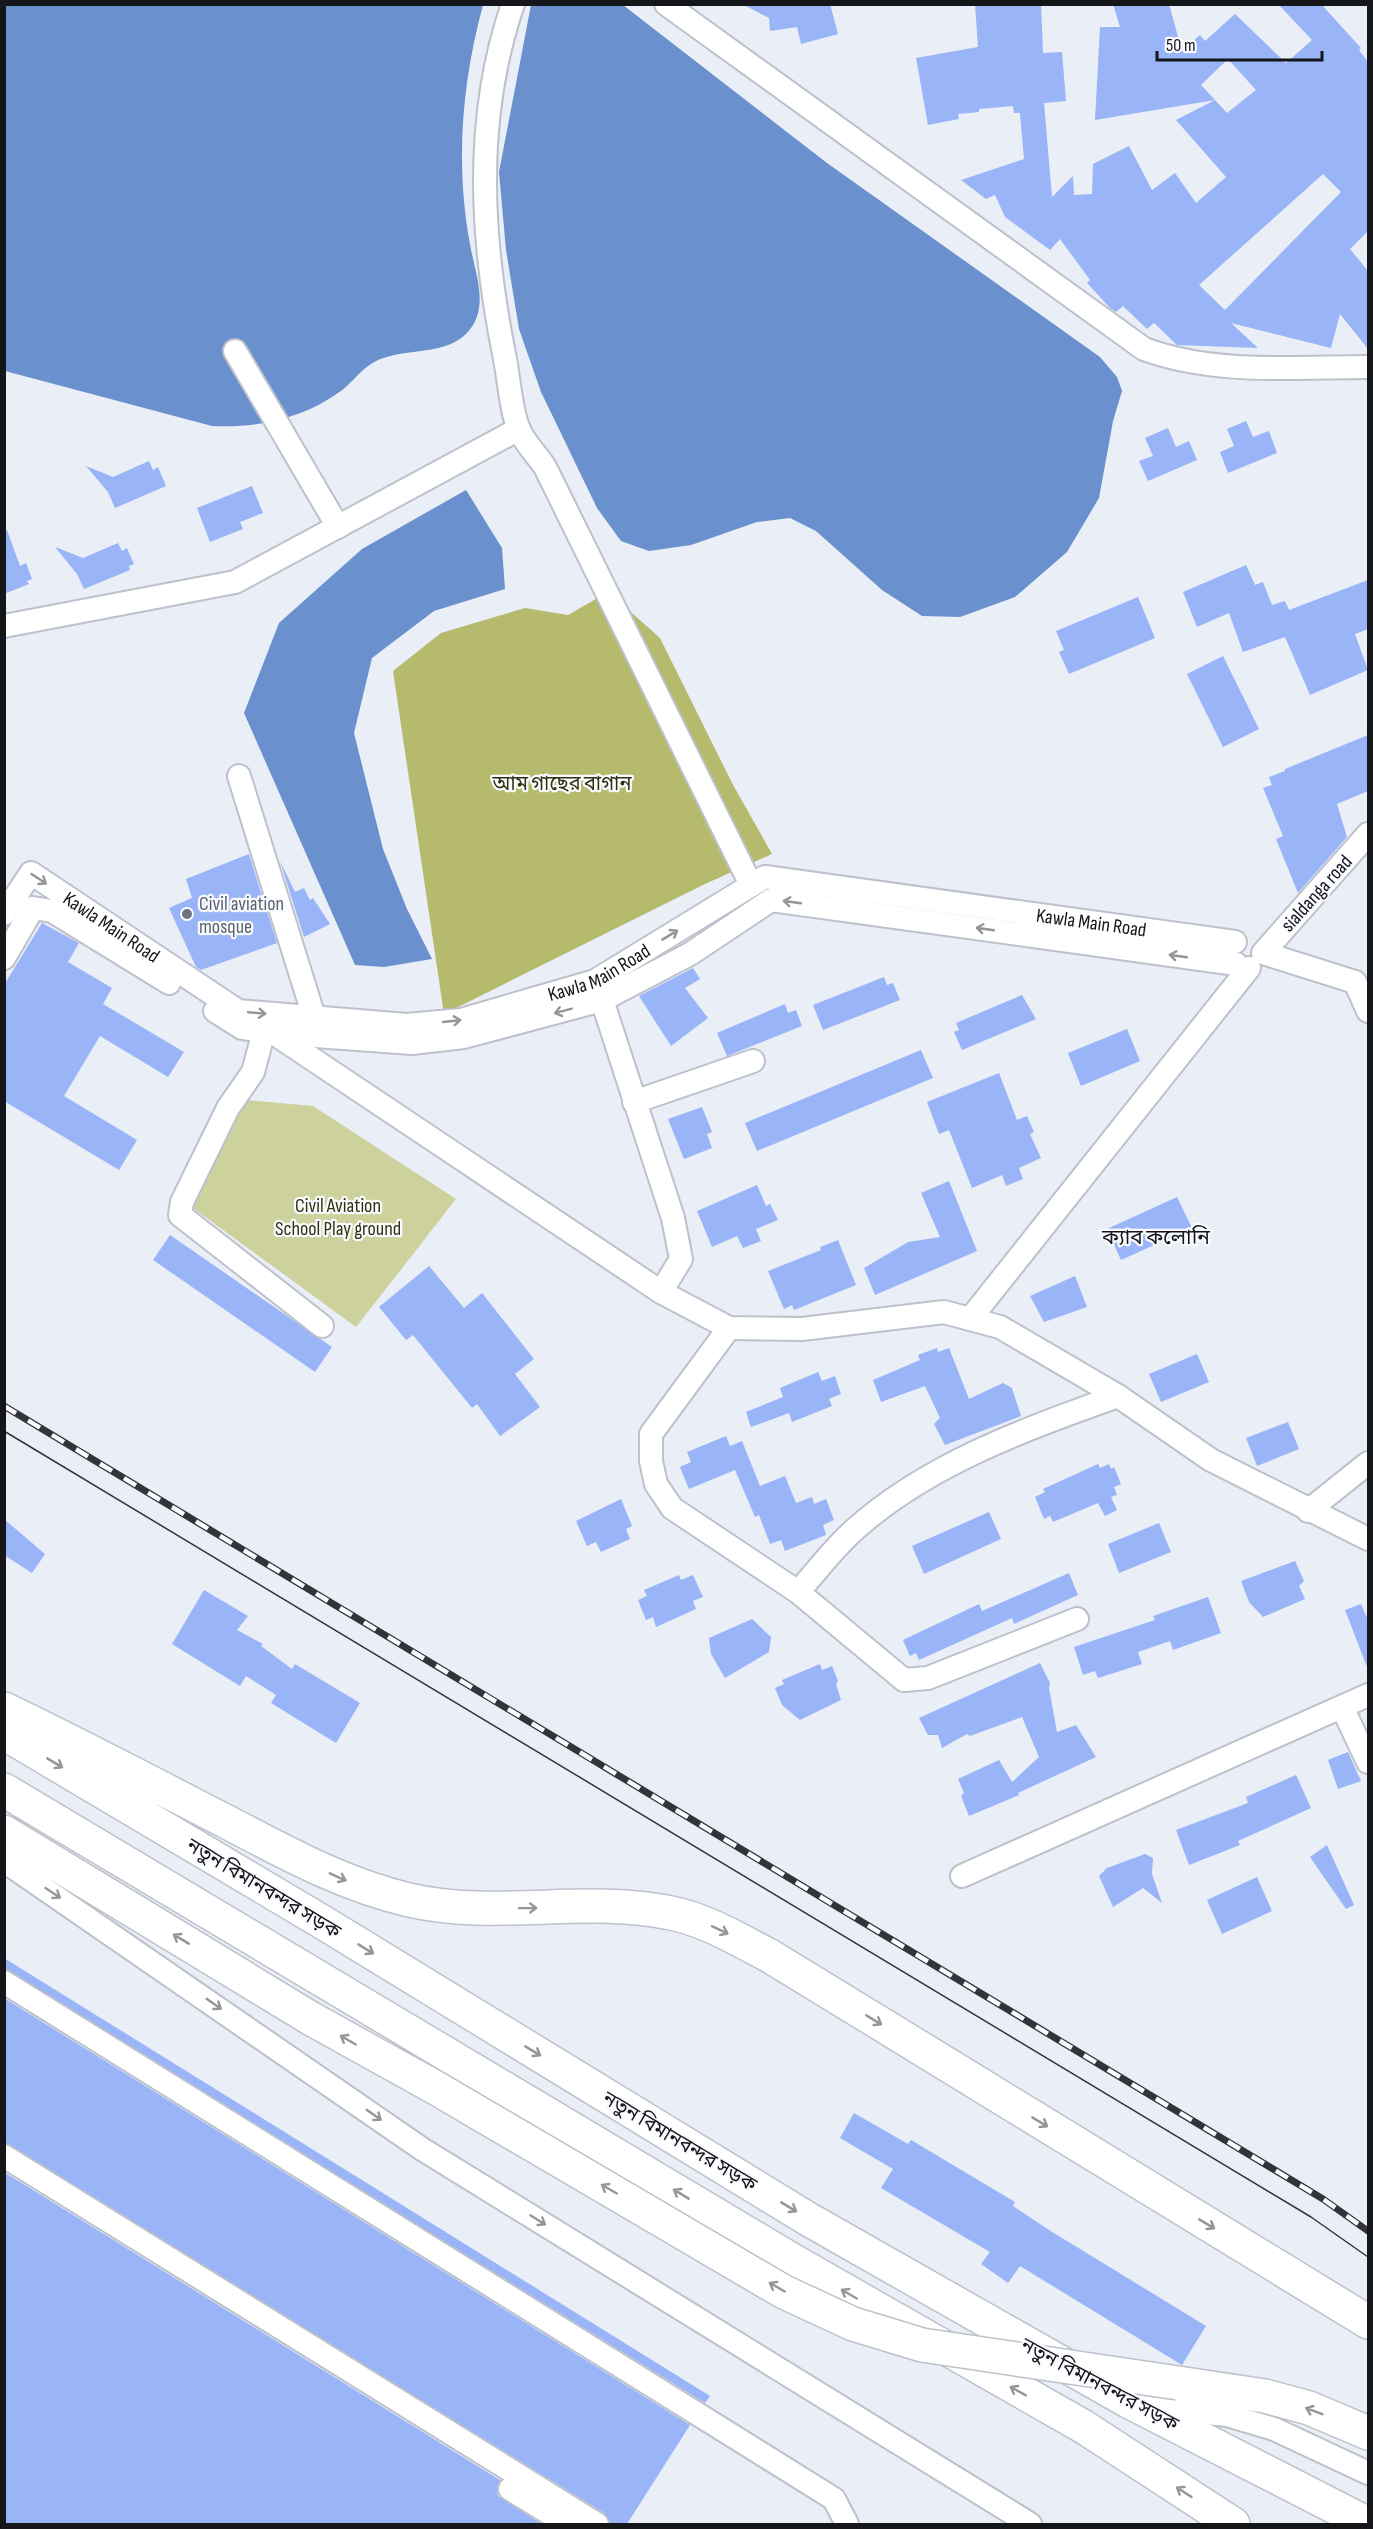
<svg xmlns="http://www.w3.org/2000/svg" width="1373" height="2529" font-family="'Sofia Sans Condensed','Noto Sans Bengali',sans-serif">
	<rect width="100%" height="100%" fill="#e9eef7"/>
	<path fill="#cdd19c" d="M246 1100 313 1106 456 1199 356 1327 189 1205Z"/>
	<path fill="#b5ba6d" d="M608 592 660 638 732 783 772 854 705 884 444 1014 393 671 441 633 525 608 568 615Z"/>
	<path fill="#6a90cd" d="M5 5H483C462 82 455 164 470 244 475 274 491 309 466 334 440 359 396 345 368 366 358 374 350 384 341 391 302 419 259 428 212 426L5 371Z
		M531 5H623L827 163 1100 357 1117 377 1122 391 1113 421 1099 498 1067 552 1015 597 960 617 922 616 882 590 816 531 790 518 757 522 691 545 649 551 621 541 597 508 541 392 519 329 506 250 499 172Z
		M466 490 502 548 505 589 434 611 372 658 354 733 383 849 407 909 432 959 384 967 355 965 244 713 279 623 362 549Z"/>
	<path fill="#99b4f7" fill-rule="evenodd" d="M742 4H830L838 34 801 44 797 27 770 31 769 18Z
		M975 4H1041L1043 53 1062 52 1066 101 1044 103 1052 197 1073 176 1074 195 1092 194 1093 164 1129 146 1152 190 1175 173 1196 203 1226 177 1176 120 1215 100 1227 113 1256 90 1228 59 1201 85 1215 100 1095 120 1100 27H1120L1113 4H1169L1182 51 1200 35 1205 41 1235 14 1286 63 1312 40 1278 4H1321L1361 48 1359 50 1368 62V231L1350 249 1368 271V349L1340 314 1331 348 1231 323 1258 348 1177 345 1154 323 1147 329 1123 306 1116 312 1110 308 1087 283 1090 280 1060 239 1050 250 1005 217 995 195 986 199 961 180 1024 159 1020 113H1014L1013 106 979 109V112L958 114 959 119 928 125 916 58 978 47ZM1323 174 1341 192 1225 310 1199 285Z
		M1246 421 1253 437 1269 431 1277 453 1228 473 1220 452 1234 446 1227 429Z
		M1168 428 1176 447 1189 441 1197 460 1148 481 1139 461 1153 456 1145 438Z
		M149 461 153 470 158 467 166 486 115 508 108 492 86 466 113 477Z
		M252 486 263 513 240 522 243 529 210 542 197 508Z
		M4 530H7L20 566 26 563 32 579 27 581 29 584 4 594Z
		M118 543 122 551 127 548 134 564 129 566 130 570 84 589 77 574 55 547 83 558Z
		M1246 565 1255 585 1263 582 1272 605 1285 601 1289 610 1368 580V629L1355 634 1368 670 1310 695 1285 637 1243 652 1229 613 1197 627 1183 592Z
		M1138 597 1155 638 1069 674 1059 652 1064 650 1056 631Z
		M1223 656 1259 729 1223 747 1187 674Z
		M1368 735V791L1337 804 1347 837 1298 893 1276 839 1283 836 1263 788 1272 785 1269 777 1285 771V769Z
		M249 854 277 943 201 970 196 967 169 908 192 898 186 879Z
		M280 861 295 892 304 888 310 900 313 898 330 924 304 937Z
		M42 923 79 943 68 962 112 988 103 1004 184 1052 168 1077 100 1036 64 1096 137 1140 119 1170 4 1101V985Z
		M693 968 700 979 685 988 708 1018 671 1046 639 996Z
		M884 977 887 985 893 983 900 1000 823 1030 813 1005Z
		M1022 995 1036 1019 962 1050 954 1032 959 1030 956 1023Z
		M785 1004 788 1013 796 1010 802 1026 727 1056 717 1033Z
		M1127 1029 1140 1061 1081 1086 1068 1053Z
		M921 1050 933 1078 757 1151 745 1123Z
		M999 1073 1017 1120 1027 1116 1034 1132 1030 1134 1041 1158 1019 1168 1023 1179 1006 1186 1002 1175 972 1188 949 1130 939 1134 927 1102Z
		M702 1107 712 1132 707 1134 712 1148 684 1159 668 1119Z
		M949 1181 977 1251 875 1295 864 1268 908 1242 940 1237 921 1193Z
		M757 1185 766 1206 770 1204 778 1220 756 1229 761 1241 743 1248 737 1236 712 1247 697 1211Z
		M1177 1197 1192 1228 1121 1260 1107 1229Z
		M170 1235 332 1347 315 1372 153 1260Z
		M838 1240 856 1285 794 1310 792 1305 784 1309 768 1271 821 1250 820 1247Z
		M429 1266 464 1308 482 1293 534 1359 515 1374 540 1407 500 1436 477 1404 472 1408 413 1335 406 1340 379 1307Z
		M1075 1276 1087 1307 1044 1322 1030 1296Z
		M937 1348 938 1352 949 1348 969 1399 1003 1383 1012 1388 1021 1416 945 1445 934 1424 940 1418 925 1386 881 1402 873 1380 920 1360 918 1355Z
		M1197 1354 1209 1382 1161 1402 1149 1374Z
		M818 1372 822 1381 835 1376 841 1394 829 1399 832 1406 792 1422 789 1413 751 1427 746 1412 783 1397 780 1388Z
		M1288 1422 1299 1449 1257 1466 1246 1438Z
		M726 1436 730 1446 742 1441 760 1486 785 1476 796 1503 812 1497 814 1504 826 1499 834 1520 823 1525 826 1535 785 1551 781 1540 770 1544 759 1515 755 1517 735 1470 689 1489 680 1467 691 1462 687 1452Z
		M1098 1464 1100 1468 1109 1464 1111 1469 1114 1467 1121 1484 1114 1487 1117 1495 1111 1497 1117 1510 1105 1516 1098 1503 1053 1522 1050 1516 1044 1519 1035 1497 1045 1492 1043 1489Z
		M621 1499 632 1526 626 1529 630 1539 601 1552 596 1542 587 1546 576 1521Z
		M989 1512 1001 1539 924 1574 912 1546Z
		M4 1519 45 1554 32 1573 4 1555Z
		M1159 1523 1171 1552 1119 1573 1108 1544Z
		M1295 1561 1304 1581 1299 1586 1305 1599 1263 1617 1249 1602 1241 1581Z
		M1069 1573 1078 1595 1014 1624 1012 1618 919 1660 916 1653 910 1656 903 1640 979 1604 982 1611Z
		M679 1575 681 1580 693 1575 703 1597 693 1601 696 1609 656 1627 653 1617 646 1620 638 1600 647 1596 644 1590Z
		M204 1590 248 1616 237 1630 263 1644 261 1646 292 1669 295 1664 360 1703 336 1743 271 1703 276 1695 246 1676 240 1686 172 1644Z
		M1208 1597 1221 1633 1173 1650 1170 1641 1138 1652 1142 1664 1098 1678 1095 1671 1083 1675 1074 1647 1155 1620 1153 1616Z
		M1361 1604 1368 1620 1367 1667 1345 1610Z
		M752 1619 771 1637 769 1652 725 1678 711 1654 709 1638Z
		M1040 1663 1050 1683 1049 1688 1057 1732 1076 1725 1096 1757 1018 1793 1019 1795 969 1816 961 1796 964 1793 958 1779 999 1760 1012 1782 1039 1757 1022 1717 970 1736 967 1734 942 1748 938 1735H928L919 1718Z
		M820 1664 822 1670 832 1666 838 1681 836 1684 841 1700 800 1720 782 1705 775 1688 784 1684 782 1680Z
		M1348 1752 1361 1781 1338 1789 1328 1760Z
		M1296 1775 1311 1808 1238 1841 1240 1845 1189 1865 1176 1830 1248 1803 1246 1797Z
		M1327 1845 1354 1905 1346 1909 1310 1857Z
		M1145 1854 1153 1858 1152 1874 1162 1903 1143 1888 1113 1907 1099 1876 1107 1868Z
		M1257 1877 1272 1911 1222 1934 1207 1900Z
		M4 1958 710 2396 705 2403 4 1969Z
		M4 1998 690 2425 627 2524H610L604 2513 4 2143Z
		M854 2113 908 2144 911 2140 1015 2202 1013 2206 1049 2230 1206 2326 1182 2365 1020 2266 1008 2283 981 2264 990 2252 881 2188 893 2169 840 2138Z
		M4 2172 500 2480 497 2488 498 2496 542 2524H4Z"/>
	<g fill="none" stroke-linecap="round" stroke-linejoin="round">
		<defs>
			<g id="minor">
				<path d="M513 4C473 120 481 241 505 359 509 379 511 412 519 430 525 443 537 455 545 467L751 885"/>
				<path d="M666 4 1144 349C1215 375 1294 367 1368 367"/>
				<path d="M235 351 338 527"/>
				<path d="M4 626 235 582 519 429"/>
				<path d="M239 776 314 1017"/>
				<path d="M1368 834 1263 953 1355 982 1368 1011"/>
				<path id="s1" d="M4 914 31 873 238 1011 407 1025 461 1020 595 981 765 877 1235 942"/>
				<path d="M4 958 33 908 52 911 169 983"/>
				<path d="M602 1000 673 1218 681 1259 661 1292"/>
				<path d="M215 1011 242 1028 274 1033 412 1043 464 1037 602 1000 690 954 771 900 1236 964"/>
				<path d="M264 1031 253 1072 228 1108 182 1202 180 1215 322 1326"/>
				<path d="M275 1034 661 1292 729 1328 802 1329 944 1312 1000 1327 1118 1396 1211 1460 1368 1539"/>
				<path d="M634 1102 753 1061"/>
				<path d="M970 1319 1249 968"/>
				<path d="M729 1328 651 1434V1461L656 1484 672 1508 798 1592 904 1680 798 1592C816 1572 833 1549 853 1531 927 1464 1026 1429 1118 1396"/>
				<path d="M1308 1511 1368 1463"/>
				<path d="M904 1680 928 1678 1077 1619"/>
				<path d="M1342 1707 1368 1762"/>
				<path d="M4 1861 422 2149 1030 2524"/>
				<path d="M962 1876 1368 1695"/>
				<path d="M4 1982 834 2499 847 2524"/>
				<path d="M4 2156 597 2524"/>
				<path d="M1151 2407 1227 2415 1274 2429 1368 2473"/>
				<path d="M510 2489 567 2524"/>
			</g>
			<path id="highway" d="M4 1709C79 1745 153 1784 227 1822 286 1853 344 1885 409 1900 496 1920 585 1895 671 1913 706 1920 739 1940 770 1956L1368 2322
				M4 1733 324 1923 808 2219 1128 2401 1368 2524
				M4 1790 790 2259 1084 2427 1233 2524
				M4 1832 310 2018 436 2088
				M1178 2383 1265 2396 1309 2408 1368 2433"/>
		</defs>
		<use href="#minor" stroke="#bdc1cb" stroke-width="26"/>
		<use href="#highway" stroke="#bdc1cb" stroke-width="36"/>
		<use href="#minor" stroke="#fff" stroke-width="22"/>
		<use href="#highway" stroke="#fff" stroke-width="33"/>
		<path stroke="#333439" stroke-width="1.5" d="M4 1431 1311 2217 1368 2257"/>
		<defs>
			<path id="rail" d="M4 1406 1323 2199 1368 2231"/>
		</defs>
		<use href="#rail" stroke="#333439" stroke-width="7"/>
		<use href="#rail" stroke="#f9fbff" stroke-width="4.5" stroke-dasharray="14" stroke-linecap="butt"/>
		<defs>
			<path id="highway-bridge" d="M436 2088 784 2292 853 2324 922 2345 1178 2383"/>
		</defs>
		<use href="#highway-bridge" stroke="#bdc1cb" stroke-width="36" stroke-linecap="butt"/>
		<use href="#highway-bridge" stroke="#fff" stroke-width="33"/>
	</g>
	<defs><path id="oneway-shaft" d="M-6 0H5M1.5-3L5.5 0L1.5 3" fill="none" stroke-width="1.6" stroke-linecap="round" stroke-linejoin="round" transform="scale(1.5)"/></defs>
	<g stroke="#969698">
		<use href="#oneway-shaft" transform="translate(39 879) rotate(33)"/>
		<use href="#oneway-shaft" transform="translate(792 902) rotate(-172)"/>
		<use href="#oneway-shaft" transform="translate(985 929) rotate(-172)"/>
		<use href="#oneway-shaft" transform="translate(670 935) rotate(-31)"/>
		<use href="#oneway-shaft" transform="translate(1178 956) rotate(-172)"/>
		<use href="#oneway-shaft" transform="translate(563 1011) rotate(165)"/>
		<use href="#oneway-shaft" transform="translate(257 1013) rotate(5)"/>
		<use href="#oneway-shaft" transform="translate(452 1021) rotate(-6)"/>
		<use href="#oneway-shaft" transform="translate(55 1763) rotate(31)"/>
		<use href="#oneway-shaft" transform="translate(338 1877) rotate(24)"/>
		<use href="#oneway-shaft" transform="translate(53 1893) rotate(34)"/>
		<use href="#oneway-shaft" transform="translate(528 1908) rotate(-1)"/>
		<use href="#oneway-shaft" transform="translate(720 1930) rotate(25)"/>
		<use href="#oneway-shaft" transform="translate(181 1939) rotate(-149)"/>
		<use href="#oneway-shaft" transform="translate(366 1949) rotate(31)"/>
		<use href="#oneway-shaft" transform="translate(214 2004) rotate(35)"/>
		<use href="#oneway-shaft" transform="translate(874 2020) rotate(31)"/>
		<use href="#oneway-shaft" transform="translate(348 2040) rotate(-150)"/>
		<use href="#oneway-shaft" transform="translate(533 2051) rotate(31)"/>
		<use href="#oneway-shaft" transform="translate(374 2115) rotate(35)"/>
		<use href="#oneway-shaft" transform="translate(1040 2122) rotate(31)"/>
		<use href="#oneway-shaft" transform="translate(609 2189) rotate(-150)"/>
		<use href="#oneway-shaft" transform="translate(681 2194) rotate(-149)"/>
		<use href="#oneway-shaft" transform="translate(789 2207) rotate(31)"/>
		<use href="#oneway-shaft" transform="translate(538 2220) rotate(32)"/>
		<use href="#oneway-shaft" transform="translate(1207 2224) rotate(31)"/>
		<use href="#oneway-shaft" transform="translate(777 2287) rotate(-150)"/>
		<use href="#oneway-shaft" transform="translate(849 2294) rotate(-150)"/>
		<use href="#oneway-shaft" transform="translate(1018 2391) rotate(-151)"/>
		<use href="#oneway-shaft" transform="translate(1314 2411) rotate(-159)"/>
		<use href="#oneway-shaft" transform="translate(1184 2492) rotate(-147)"/>
	</g>
	<circle fill="#6b7280" stroke="#f9fbff" stroke-width="2" cx="187" cy="914" r="6"/>
	<g text-anchor="middle" stroke-width="4.5" stroke-linejoin="round" paint-order="stroke">
		<g font-size="20" fill="#2f310e" stroke="#f9fbff">
			<text x="562" y="790">আম গাছের বাগান</text>
			<text x="338" y="1212">Civil Aviation<tspan x="338" dy="23">School Play ground</tspan></text>
		</g>
		<g font-size="20" fill="#15161a" stroke="#f9fbff">
			<text transform="translate(1316 893) rotate(-48)" y="7">sialdanga road</text>
			<text dy="7" stroke="none"><textPath href="#s1" startOffset="1190">Kawla Main Road</textPath></text>
			<text dy="7" stroke="none"><textPath href="#s1" startOffset="146">Kawla Main Road</textPath></text>
			<text dy="7" stroke="none"><textPath href="#s1" startOffset="668">Kawla Main Road</textPath></text>
			<text transform="translate(264 1888) rotate(31)" y="7">নতুন বিমানবন্দর সড়ক</text>
			<text transform="translate(680 2141) rotate(31)" y="7">নতুন বিমানবন্দর সড়ক</text>
			<text transform="translate(1100 2384) rotate(28)" y="7">নতুন বিমানবন্দর সড়ক</text>
		</g>
		<g font-size="20" fill="#5b616d" stroke="#f9fbff" text-anchor="start">
			<text x="199" y="910">Civil aviation<tspan x="199" dy="23">mosque</tspan></text>
		</g>
		<g font-size="21" fill="#15161a" stroke="#f9fbff">
			<text x="1156" y="1244">ক্যাব কলোনি</text>
		</g>
	</g>
	<rect width="1373" height="2529" fill="none" stroke="#15161a" stroke-width="12"/>
	<path d="M1157 51v9h165v-9" fill="none" stroke="#15161a" stroke-width="3"/>
	<text x="1166" y="51" font-size="18" fill="#15161a" stroke="#f9fbff" stroke-width="4.5" paint-order="stroke">50 m</text>
</svg>
